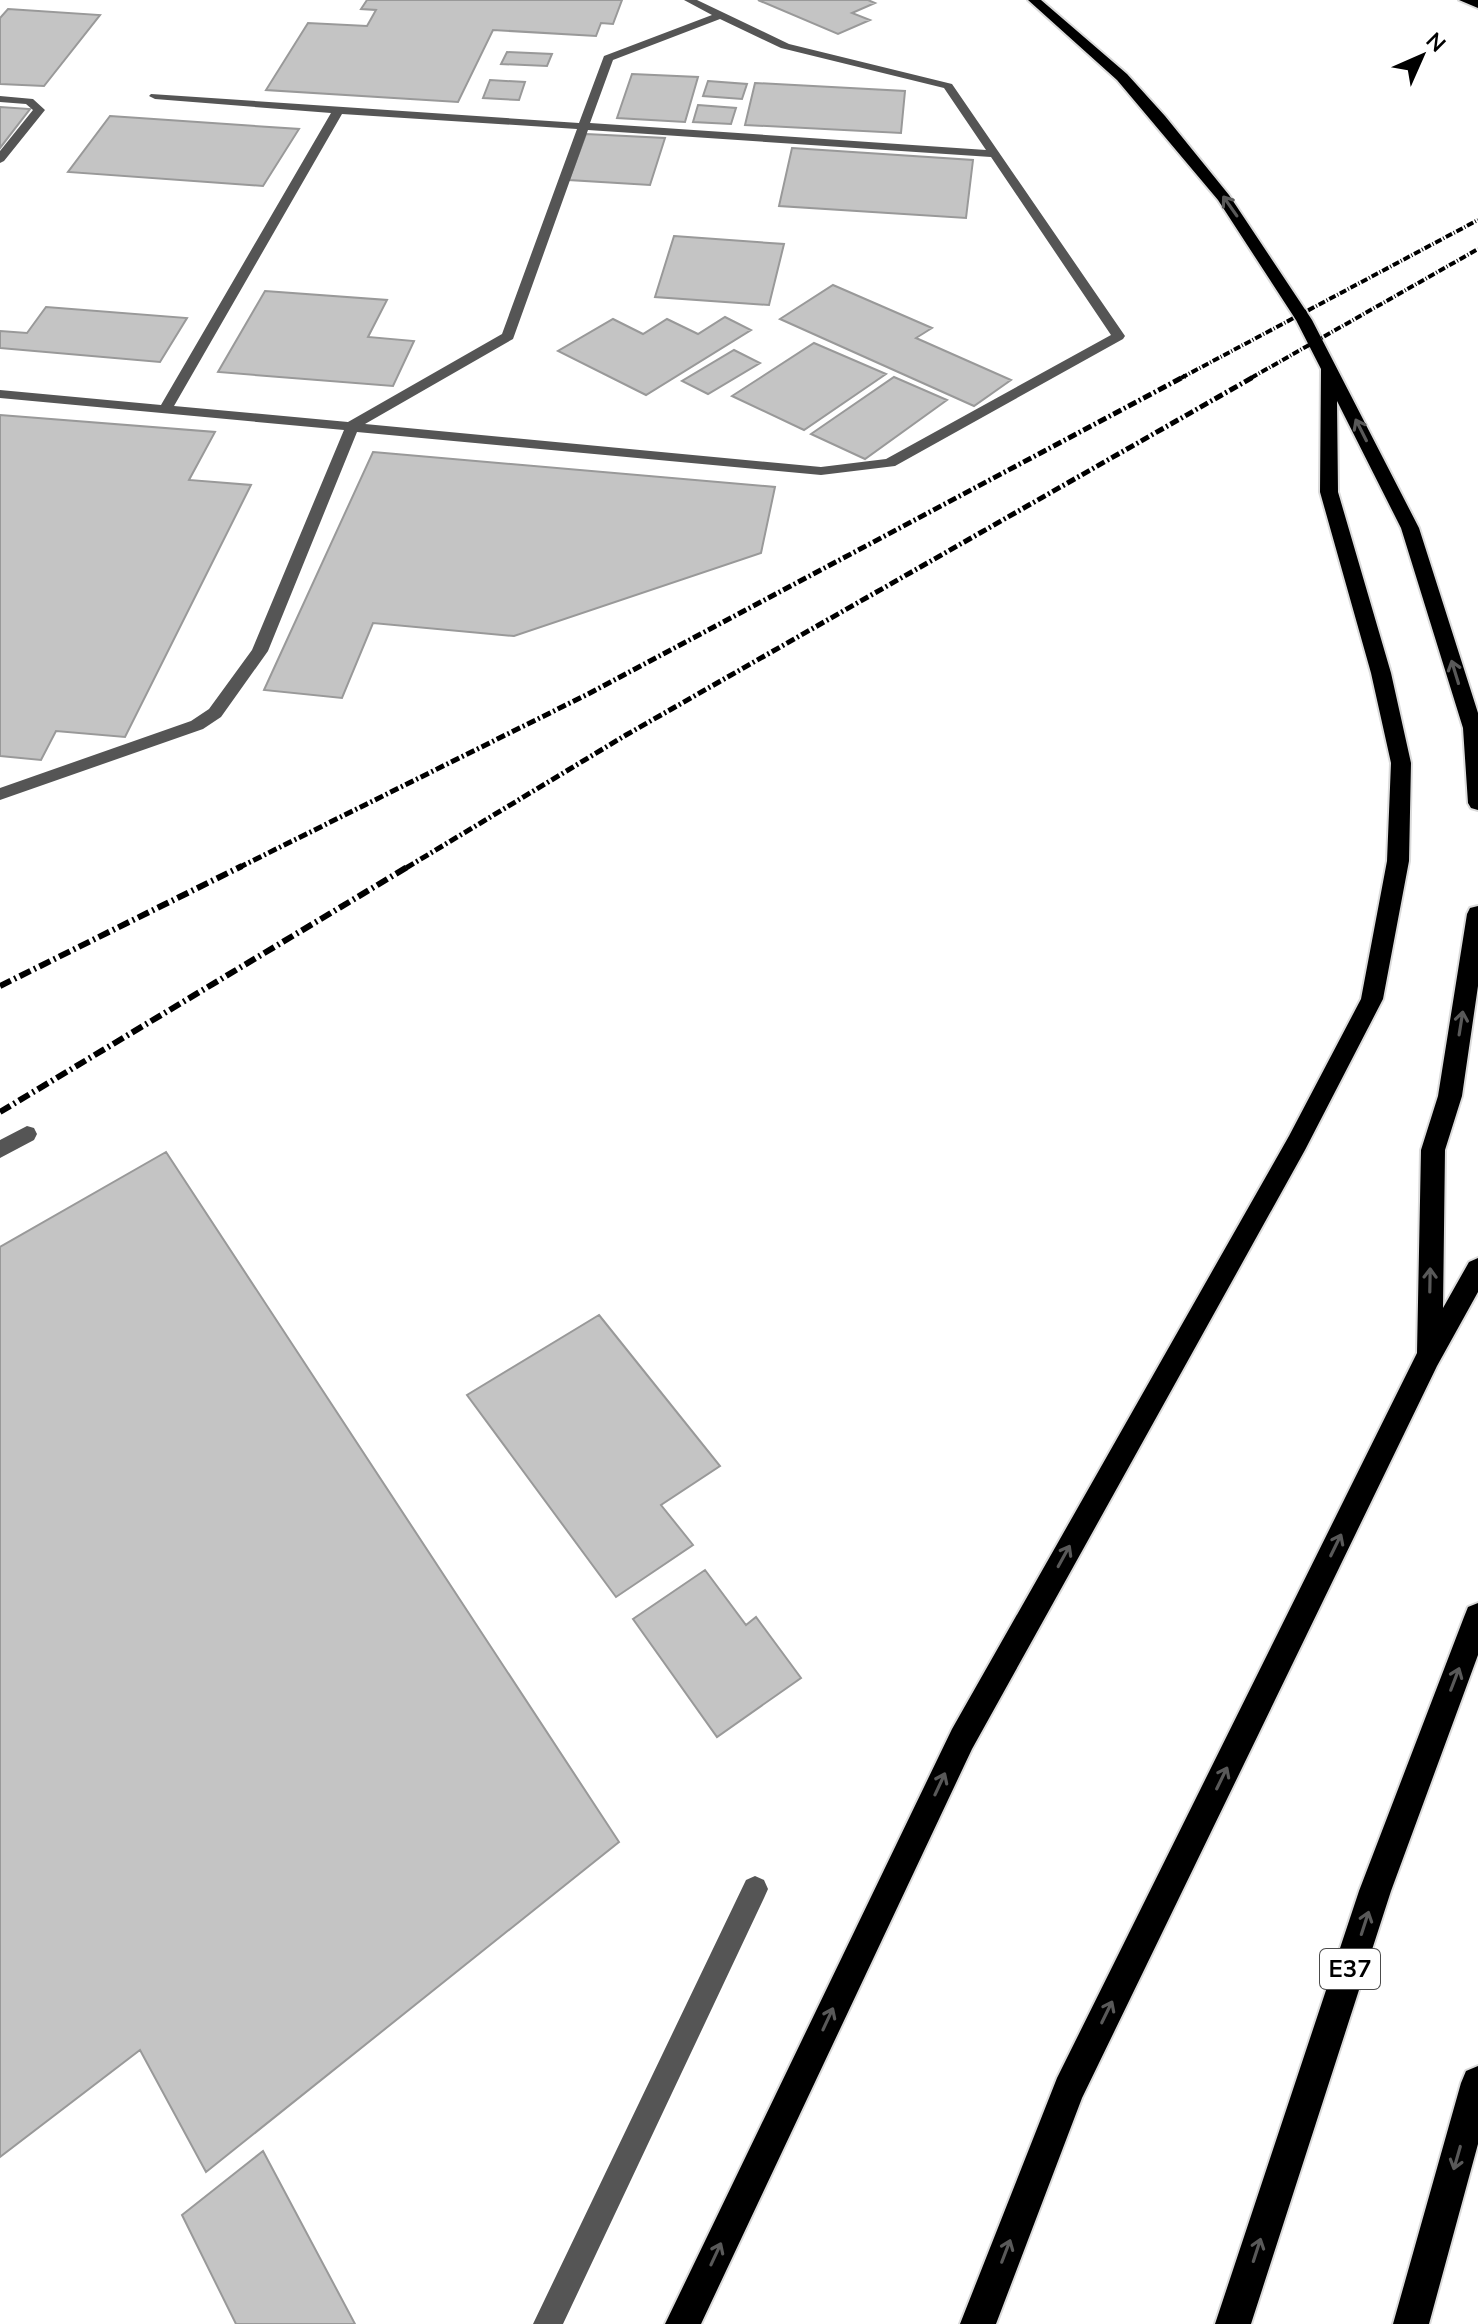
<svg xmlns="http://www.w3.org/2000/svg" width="1478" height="2324" font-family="'Nunito Sans',sans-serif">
	<rect width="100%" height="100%" fill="#fff"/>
	<path fill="#c4c4c4" stroke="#999" stroke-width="2" d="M367 0H622L613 24 601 23 596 36 493 30 458 102 266 90 308 23 367 26 376 10 361 9Z
		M758 0H868L875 3 852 13 870 20 838 34Z
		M8 9 100 15 44 86 0 84V18Z
		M507 52 552 54 547 66 501 64Z
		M632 74 698 77 685 122 617 118Z
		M490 80 525 82 519 100 483 98Z
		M708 81 747 84 742 99 703 96Z
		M755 83 905 91 901 133 745 125Z
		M698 105 736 108 731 124 693 122Z
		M0 107 30 109 0 148Z
		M110 116 299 129 263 186 68 172Z
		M586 134 665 138 650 185 569 180Z
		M792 148 973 160 966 218 779 206Z
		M674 236 784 244 769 305 655 297Z
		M833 285 932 328 916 338 1011 380 974 406 780 319Z
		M265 291 387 300 368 337 414 341 393 386 218 372Z
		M46 307 187 318 160 362 0 348V331L27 333Z
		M725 317 751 330 646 395 558 351 613 319 643 334 667 319 698 334Z
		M814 343 886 374 804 430 732 396Z
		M734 350 760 363 708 394 682 381Z
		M894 377 947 400 865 459 811 434Z
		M0 415 215 432 189 480 251 485 125 737 56 731 41 760 0 756Z
		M373 452 775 487 761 553 514 636 373 623 342 698 264 690Z
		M166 1152 619 1842 206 2172 140 2050 0 2157V1247Z
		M599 1315 720 1466 661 1505 693 1545 616 1597 467 1395Z
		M705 1570 746 1625 756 1617 801 1678 717 1737 633 1619Z
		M263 2151 355 2324H236L182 2215Z"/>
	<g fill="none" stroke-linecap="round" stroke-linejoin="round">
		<defs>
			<path id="highway" d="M1028 0H1041L1127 74 1165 116 1229 195 1312 320 1419 528 1478 713V810L1471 808 1468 803 1463 728 1401 528 1337 401 1338 492 1391 673 1411 763 1409 861 1383 999 1305 1150 972 1749 701 2324H665L952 1729 1289 1136 1361 999 1387 861 1391 763 1371 673 1320 492 1321 369 1296 320 1218 200 1117 80Z
				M1459 0H1478V8Z
				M1478 906V986L1462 1096 1445 1150 1443 1308 1469 1262 1478 1258V1292L1437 1366 1082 2098 996 2324H960L1057 2078 1417 1353 1421 1150 1438 1096 1467 914 1470 908Z
				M1478 1603V1655L1391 1891 1251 2324H1215L1359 1891 1464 1617 1468 1607Z
				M1478 2066V2144L1429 2324H1393L1461 2083 1466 2071Z"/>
		</defs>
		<use href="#highway" stroke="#dbdbdb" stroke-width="4"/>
		<path fill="#555" fill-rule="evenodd" d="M684 0H697L789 44 952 84 1125 336 1123 339 895 466 821 475 357 432 268 651 221 717 203 729 0 800V788L191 721 209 709 252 650 344 430 0 398V390L161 405 331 113 155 99 149 96 151 94 579 123 604 56 712 15ZM720 19 781 48 944 88 986 150 590 123 613 60ZM342 114 577 129 502 334 348 422 174 406ZM588 130 991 157 1111 335 886 459 821 467 365 424 513 339Z
			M0 96 33 99 45 110 4 161 0 163V151L33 110 26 104 0 102Z
			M27 1126 34 1128 37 1134 34 1140 0 1158V1140Z
			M755 1876 764 1880 768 1889 764 1898 563 2324H533L746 1880Z"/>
		<use href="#highway" fill="#000" fill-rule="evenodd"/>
		<path stroke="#000" stroke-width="4" stroke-dasharray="7 2 1 2" stroke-linecap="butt" d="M1181 378 1478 220
			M1251 378 1478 249"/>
		<path stroke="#000" stroke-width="5" stroke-dasharray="9 3 2 3" stroke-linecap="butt" d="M238 868 588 694 1185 376
			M406 868 626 735 1255 376"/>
		<path stroke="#000" stroke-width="6" stroke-dasharray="12 4 2 4" stroke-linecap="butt" d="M0 986 242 866
			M0 1112 409 866"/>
	</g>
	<defs><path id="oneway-shaft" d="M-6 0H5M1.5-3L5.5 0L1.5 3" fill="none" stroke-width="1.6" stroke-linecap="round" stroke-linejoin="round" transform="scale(2)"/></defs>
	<g stroke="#595959">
		<use href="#oneway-shaft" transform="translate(1230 206) rotate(-125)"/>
		<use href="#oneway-shaft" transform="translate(1361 430) rotate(-117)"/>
		<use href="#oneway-shaft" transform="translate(1455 672) rotate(-107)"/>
		<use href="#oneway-shaft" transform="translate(1461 1023) rotate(-81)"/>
		<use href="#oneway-shaft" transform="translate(1430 1280) rotate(-89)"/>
		<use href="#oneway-shaft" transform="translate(1336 1545) rotate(-64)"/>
		<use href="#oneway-shaft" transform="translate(1064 1556) rotate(-61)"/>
		<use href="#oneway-shaft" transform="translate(1455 1679) rotate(-69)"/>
		<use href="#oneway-shaft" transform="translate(1222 1778) rotate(-64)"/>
		<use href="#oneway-shaft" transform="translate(940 1784) rotate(-65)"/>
		<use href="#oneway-shaft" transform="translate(1365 1923) rotate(-72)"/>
		<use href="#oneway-shaft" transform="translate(1107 2012) rotate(-64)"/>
		<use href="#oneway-shaft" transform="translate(828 2019) rotate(-65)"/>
		<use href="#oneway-shaft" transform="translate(1457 2158) rotate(106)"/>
		<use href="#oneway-shaft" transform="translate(1257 2250) rotate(-72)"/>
		<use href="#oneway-shaft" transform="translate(1006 2251) rotate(-69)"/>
		<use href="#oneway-shaft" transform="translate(716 2254) rotate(-65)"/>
	</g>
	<g text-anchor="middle" stroke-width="8" stroke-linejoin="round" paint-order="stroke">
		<rect fill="#fff" stroke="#4c4c4c" stroke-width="2" x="1320" y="1949" width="60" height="40" rx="6"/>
		<g font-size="24" font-weight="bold" fill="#000">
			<text x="1350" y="1977">E37</text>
		</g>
	</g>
	<g transform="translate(1422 56) rotate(45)" stroke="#ffffff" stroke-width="6" paint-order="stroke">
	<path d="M0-6L14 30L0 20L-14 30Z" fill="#000000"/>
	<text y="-12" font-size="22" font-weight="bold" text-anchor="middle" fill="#000000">N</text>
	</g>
</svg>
